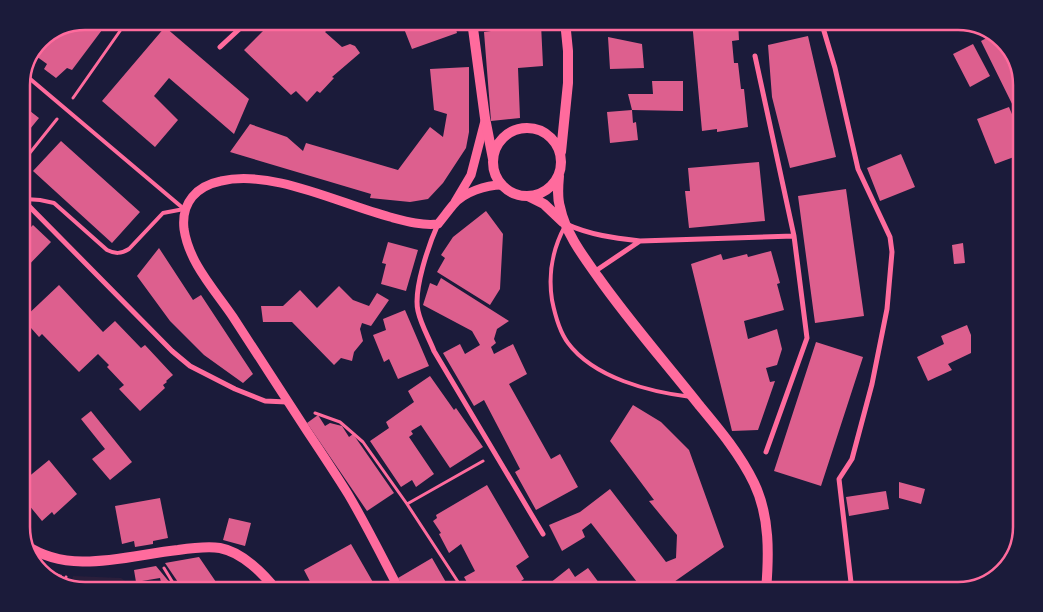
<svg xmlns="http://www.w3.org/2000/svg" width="1043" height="612" font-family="'DM Sans',sans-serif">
	<rect width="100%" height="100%" fill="#1b1b3a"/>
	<path fill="#2a1e3b" d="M73 576 121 578 139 591H85L71 587Z"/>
	<path fill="#dd5f8e" d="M90 21 102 30 72 70 67 68 56 78 44 69 47 64 36 56 51 35 80 24 82 25 85 21Z
		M273 21H336L325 32 342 47 350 44 355 46 360 53 332 77 334 78 320 93 317 91 307 102 296 91 291 95 244 50Z
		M401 21H454L457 33 412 49Z
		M692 21H738L739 40 732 41 734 63H738L741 89H744L748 127 717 132V129L702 131Z
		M541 24 543 66 518 68 520 118 491 121 484 32Z
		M165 27 249 99 234 134 169 78 154 96 178 120 155 147 102 101Z
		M994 34 1010 50 1015 58 1022 81V124L981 41Z
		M808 36 836 157 790 168 772 97 768 45Z
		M608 37 642 44 644 68 610 69Z
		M973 44 990 76 970 87 953 54Z
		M469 67V132L466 148 443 183 428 199 410 202 370 198 371 194 230 152 250 124 287 137 303 151 306 143 398 170 430 127 443 137 447 114 434 110 430 69Z
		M652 81H683V111L632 110 628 94H653Z
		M21 104 39 118 21 140Z
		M1009 107 1022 138V154L995 164 977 119Z
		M632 110 633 123 636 122 638 140 610 143 607 112Z
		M61 141 140 212 112 243 33 171Z
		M901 154 915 187 880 201 867 168Z
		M759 162 765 221 689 228 685 191H690L688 168Z
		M846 189 864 316 815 323 798 196Z
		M486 211 503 234 500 289 490 305 437 272 445 258 441 255 453 237Z
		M33 225 51 242 21 273V226L27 231Z
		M388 242 418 250 406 291 381 284 386 264 382 263Z
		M963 243 965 263 954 264 952 245Z
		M159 248 193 300 201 295 253 374 243 383 204 355 170 321 137 276Z
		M771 251 780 283 777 284 784 310 744 321 748 339 777 329 782 349 777 365 766 368 770 382 775 381 758 430 732 431 691 264 721 254 723 260 747 254 748 257Z
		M441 278 509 321 497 329 494 339 496 343 491 347 494 354 513 344 527 374 509 384 551 459 560 454 578 487 536 510 515 472 520 469 484 400 474 406 443 353 460 344 465 354 480 345 472 331 423 305 430 283 437 286Z
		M59 285 103 332 115 321 141 348 145 345 173 375 166 381 167 382 163 385 165 388 140 411 119 389 124 385 107 367 109 365 98 354 79 372 42 334 39 337 23 319Z
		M339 286 353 300 369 306 377 293 389 300 371 326 362 323 360 329 363 341 354 352 352 361 341 358 334 365 292 322H263L261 306H283L300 290 317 308Z
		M405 310 429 366 398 379 389 359 384 362 373 335 386 330 383 319Z
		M967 325 971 335V353L948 364 952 370 928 381 917 357 944 344 941 336Z
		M816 342 863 357 821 486 774 471Z
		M430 376 454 410 456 408 483 447 450 468 421 425 411 431 413 434 409 437 434 474 416 487 412 480 401 487 370 441 389 428 386 422 414 402 408 391Z
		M633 405 661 422 689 450 724 547 661 591H644L591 523 582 530 585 537 562 551 549 525 580 512 610 489 666 562 676 558 677 535 649 501 654 500 610 441Z
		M91 411 132 462 110 480 92 459 105 449 81 419Z
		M318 415 325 426 330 423 342 426 349 437 353 434 394 493 367 511 307 423Z
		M49 460 77 494 54 515 52 512 42 521 28 504 31 501 21 489V483Z
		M899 482 925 489 921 504 899 498Z
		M487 485 529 557 516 566 524 579 506 591H472L464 577 475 571 461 544 449 553 439 534 441 533 433 521 437 518 436 515Z
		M886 491 889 509 849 516 846 497Z
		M160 498 168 538 153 541V544L135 547 134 541 122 544 115 506Z
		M229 518 251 523 245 546 223 540Z
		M351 544 374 584 372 587 374 591H315L304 570Z
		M199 557 216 582 209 591H184L165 563Z
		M432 558 451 591H405L398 578Z
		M156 566 171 584 162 586 160 578 136 582 134 570Z
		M39 568 62 575 59 584 53 582Z
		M569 568 575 577 588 568 605 591H556L550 583Z"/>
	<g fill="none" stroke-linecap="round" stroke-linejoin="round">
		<path stroke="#ff6b9d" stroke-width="3" d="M73 98 127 21
			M25 159 57 119
			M315 413 340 422 363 442 407 504 464 591
			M407 504 483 461
			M164 568 178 591
			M64 585 66 577"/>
		<path stroke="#ff6b9d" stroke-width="4" d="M29 78 184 209
			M25 199 40 200 54 203 107 250C115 254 121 254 129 249L163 213 184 209
			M565 226C552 250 548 274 552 300 555 315 559 331 568 343 594 378 650 392 691 397"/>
		<path stroke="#ff6b9d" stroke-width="5" d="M821 21 835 68 858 169 890 237 892 252 887 309 872 384 852 459 839 479 852 591
			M220 47 248 21
			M755 56 794 236
			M21 198 172 351 190 366 235 389 265 401 287 402
			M438 224C429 244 413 290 418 311 421 325 429 338 434 351L543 534
			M566 224C590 235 614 238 640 241L594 272
			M640 241 794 236 807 338 766 452"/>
		<path stroke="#ff6b9d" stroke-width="9" d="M455 202 471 175 485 121
			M400 591C383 559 367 526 348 494 335 473 321 452 307 431 282 393 258 355 233 317 214 289 189 263 184 229 181 202 197 186 221 181 272 169 340 204 390 217 405 221 422 226 438 224 443 218 448 211 453 205 464 192 486 185 502 185"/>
		<path stroke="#ff6b9d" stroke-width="10" d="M472 21 485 118 493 159
			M493 162a34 34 0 1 1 68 0a34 34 0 1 1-68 0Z
			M561 152 568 83V51L565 21
			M559 176C558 187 557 197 560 207 565 232 583 256 598 277 629 321 665 362 699 405 719 429 740 454 754 483 770 516 769 555 766 591
			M528 196 544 204 563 222
			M26 545C70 576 129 555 178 550 192 548 206 546 220 548 242 552 264 574 277 591"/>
	</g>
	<path d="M0 0H1043V612H0ZM85 30H958A55 55 0 0 1 1013 85V527A55 55 0 0 1 958 582H85A55 55 0 0 1 30 527V85A55 55 0 0 1 85 30Z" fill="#1b1b3a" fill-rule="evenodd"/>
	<path fill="none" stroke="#ff6b9d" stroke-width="2.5" d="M85 30H958A55 55 0 0 1 1013 85V527A55 55 0 0 1 958 582H85A55 55 0 0 1 30 527V85A55 55 0 0 1 85 30Z"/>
</svg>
